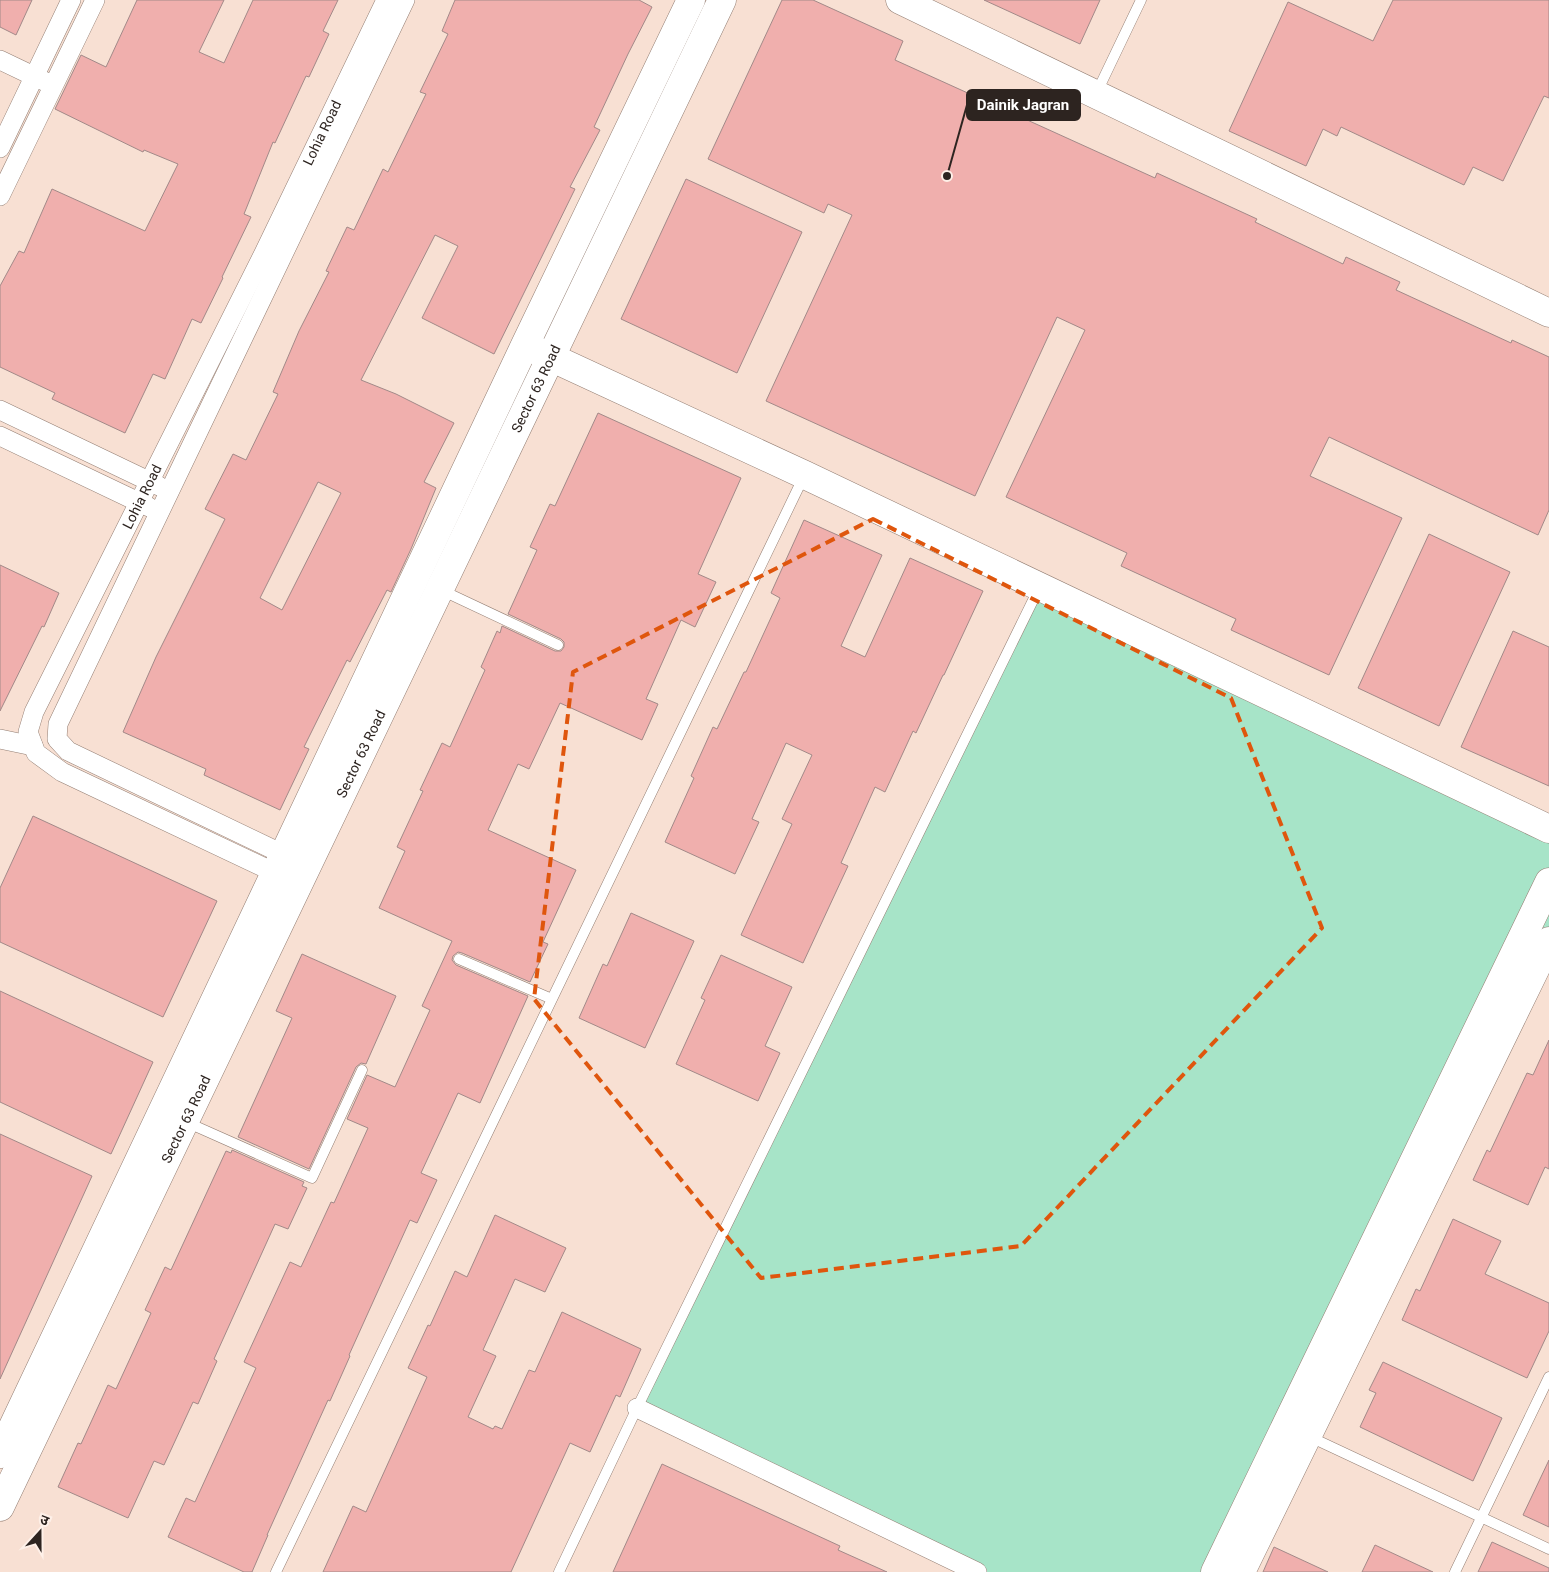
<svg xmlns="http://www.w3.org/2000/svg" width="1549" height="1572" font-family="Roboto,'Noto Sans Devanagari',sans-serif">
	<rect width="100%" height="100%" fill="#f8e0d3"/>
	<path fill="#a7e4c8" d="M1039 587 1549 829V936L1219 1572H977L637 1408Z"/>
	<path fill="#f0afad" stroke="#a28988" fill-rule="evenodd" d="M0 0H32L16 35 0 27Z
		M137 0H224L199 52 224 63 253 0H338L323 31 329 34 309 77 306 76 275 143 273 142 244 214 251 217 222 277 223 278 201 323 192 319 165 379 153 374 125 433 52 399 55 393 0 367V286L19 251 24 253 52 189 145 231 178 164 144 150 143 152 55 109 81 55 106 67Z
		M455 0H639L652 7 628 54 594 127 600 130 570 187 575 189 494 354 422 318 458 246 435 235 361 380 396 394 454 423 424 482 436 488 411 549 391 592 387 590 350 662 347 660 304 747 309 749 280 810 204 775 206 769 123 732 156 657 225 519 205 509 233 454 246 460 278 394 273 392 299 331 329 272 326 271 347 227 354 230 383 169 388 172 426 94 420 92 448 34 442 31ZM318 482 341 493 282 610 260 598Z
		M782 0H813L903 41 895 60 1155 178 1157 173 1257 219 1255 222 1343 264 1346 257 1400 282 1396 290 1511 343 1512 340 1549 357V510L1538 535 1329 437 1310 476 1402 518 1329 675 1231 630 1236 619 1121 566 1127 553 1006 497 1085 330 1057 317 975 496 766 401 852 215 828 204 824 213 708 159Z
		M984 0H1100L1080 44Z
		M1393 0H1549V98L1544 96 1503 181 1473 167 1464 185 1341 127 1337 136 1323 129 1306 166 1229 131 1288 2 1373 41Z
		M686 179 802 232 737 373 621 319Z
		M598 413 741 478 698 574 716 582 695 627 681 620 646 699 658 704 642 740 560 703 529 769 518 764 488 830 576 870 543 942 548 944 530 982 462 953 458 952 453 956 452 960 456 965 528 996 480 1103 458 1093 421 1173 437 1180 417 1223 410 1220 349 1355 350 1356 330 1401 328 1400 267 1535H268L252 1572H244L168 1537 186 1498 195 1502 256 1368 244 1362 290 1262 301 1267 331 1202 334 1203 368 1128 347 1119 367 1075 395 1087 430 1010 422 1006 452 941 379 908 405 851 397 847 423 791 420 790 442 743 450 747 485 670 481 667 497 631 500 633 502 626 555 651H561L564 647V642L561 639 508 614 537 550 530 547 550 504 555 506Z
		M804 520 882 555 841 646 865 657 910 558 983 591 944 675H943L916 733 913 731 885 792 875 787 841 863 848 866 803 963 741 935 792 824 782 819 812 755 786 743 752 819 759 822 735 874 665 842 694 778 691 776 713 727 717 729 744 672H746L780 598 771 593Z
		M1429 534 1510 572 1439 726 1358 688Z
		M0 565 59 593 44 627 42 626 0 711Z
		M1513 631 1549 647V786L1461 747Z
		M33 816 217 901 163 1017 0 942V888Z
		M631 913 694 941 645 1048 579 1018 603 964 607 966Z
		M302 954 396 996 366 1064 361 1063 356 1067 309 1169 238 1137 292 1018 276 1011Z
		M721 955 792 987 765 1046 780 1053 758 1101 676 1064 705 1000 701 998Z
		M0 991 153 1062 111 1154 0 1102Z
		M1549 1040V1169L1545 1167 1528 1205 1473 1180 1487 1150 1490 1152 1527 1073 1533 1075Z
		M0 1134 92 1176 0 1379Z
		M232 1150 304 1182 302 1186 307 1188 288 1229 275 1224 214 1359 217 1361 198 1404 193 1402 164 1465 154 1461 128 1518 58 1487 78 1443 81 1444 108 1385 116 1389 151 1313 145 1310 165 1267 171 1270 226 1151 231 1153Z
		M495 1215 566 1248 545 1292 515 1279 483 1350 496 1356 468 1417 493 1429 495 1426 502 1429 529 1370 535 1372 562 1312 641 1349 620 1397 616 1395 590 1452 570 1443 511 1572H323L353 1506 366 1512 427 1377 408 1368 428 1325 430 1326 455 1271 467 1277Z
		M1453 1219 1501 1241 1485 1274 1549 1303V1331L1527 1378 1402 1320 1416 1289 1420 1291Z
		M1383 1362 1502 1418 1473 1481 1360 1427 1376 1393 1369 1390Z
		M1549 1460V1527L1523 1515Z
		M662 1464 840 1546 838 1550 887 1572H613Z
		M1492 1542 1549 1568V1572H1478Z
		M1375 1545 1433 1572H1362Z
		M1274 1547 1328 1572H1263Z"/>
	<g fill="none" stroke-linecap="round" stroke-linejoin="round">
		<defs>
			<path id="lane" d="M1096 94 1141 0
				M441 590 558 645
				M459 959 552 999
				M186 1122 312 1178 362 1070
				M1308 1436 1549 1549
				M276 1572 804 476
				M559 1572 637 1408 1039 588
				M1455 1572 1549 1377"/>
			<g id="street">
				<path d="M0 60 46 82"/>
				<path d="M0 148 71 0"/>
				<path d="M0 196 95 0"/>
				<path d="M0 410 159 486"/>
				<path d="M0 436 149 507"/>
				<path d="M0 739 33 746"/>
				<path d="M293 859 68 751 57 739 58 724 405 0"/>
				<path id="s1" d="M284 877 62 772 36 753 28 732 34 712 264 253 386 0"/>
				<path d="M637 1408 977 1572"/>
			</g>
			<g id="secondary">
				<path d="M900 0 1549 313"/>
				<path d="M533 349 805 475 1549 829"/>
				<path d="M0 1454 525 345 691 0"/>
				<path id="s2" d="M0 1507 722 0"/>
				<path d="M1215 1572 1549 882"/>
				<path d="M1241 1572 1549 941"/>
			</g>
		</defs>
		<use href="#lane" stroke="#937e73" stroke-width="11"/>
		<use href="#street" stroke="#937e73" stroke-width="20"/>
		<use href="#secondary" stroke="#937e73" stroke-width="29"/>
		<use href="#lane" stroke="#fff" stroke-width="10"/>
		<use href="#street" stroke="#fff" stroke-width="19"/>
		<use href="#secondary" stroke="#fff" stroke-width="28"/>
	</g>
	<path fill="none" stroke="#df560d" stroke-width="4" stroke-dasharray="10 6" stroke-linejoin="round" d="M873 519 1231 698 1322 928 1021 1246 761 1278 534 999 573 672Z"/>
	<g text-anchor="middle" stroke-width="4.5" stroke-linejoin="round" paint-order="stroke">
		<g font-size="14" fill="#2d2420" stroke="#fef0e8">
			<text dy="5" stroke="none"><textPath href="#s1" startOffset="968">Lohia Road</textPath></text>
			<text dy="5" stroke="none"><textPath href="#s2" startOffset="1240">Sector 63 Road</textPath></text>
			<text dy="5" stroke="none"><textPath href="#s1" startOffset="562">Lohia Road</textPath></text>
			<text dy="5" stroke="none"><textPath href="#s2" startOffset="835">Sector 63 Road</textPath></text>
			<text dy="5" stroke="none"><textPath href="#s2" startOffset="430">Sector 63 Road</textPath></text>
		</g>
	</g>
	<path fill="none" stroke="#2d2420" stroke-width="2" d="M947 176L967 105"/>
	<circle fill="#2d2420" stroke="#fef0e8" stroke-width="2" cx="947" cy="176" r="5"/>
	<rect fill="#2d2420" stroke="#2d2420" stroke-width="2" x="967" y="90" width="113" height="30" rx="5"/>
	<g font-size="15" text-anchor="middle" font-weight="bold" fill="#fff">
		<text x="1023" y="110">Dainik Jagran</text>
	</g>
	<g transform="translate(40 1532) rotate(21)" stroke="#fef0e8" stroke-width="4" paint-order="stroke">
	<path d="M0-4L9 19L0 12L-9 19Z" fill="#2d2420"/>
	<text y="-8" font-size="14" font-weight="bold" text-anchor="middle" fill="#2d2420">उ</text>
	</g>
</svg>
